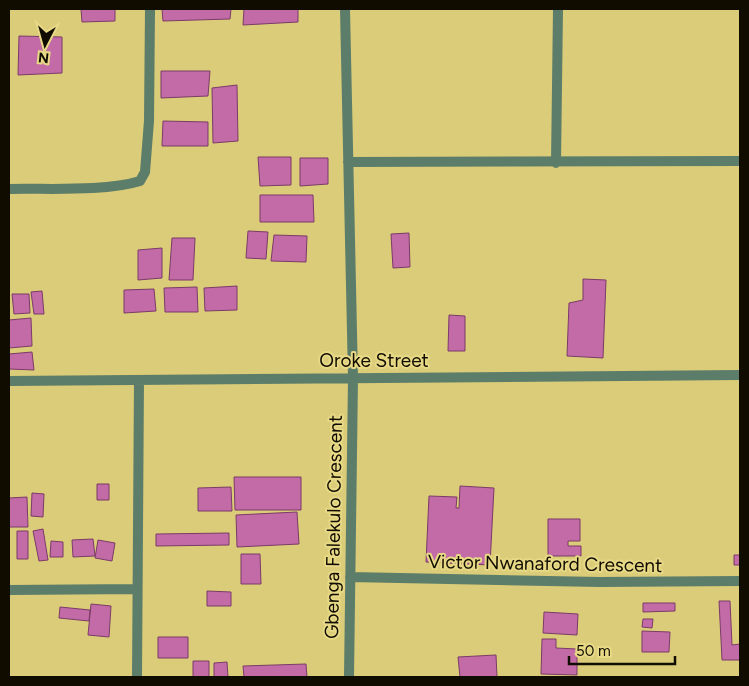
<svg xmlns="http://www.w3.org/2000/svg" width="749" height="686" font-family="Figtree,sans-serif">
	<rect width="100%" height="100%" fill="#dacc78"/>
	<path fill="#c26ba7" stroke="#7b3b68" d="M81 9H115V21L82 22Z
		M162 9H231L230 19 163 21Z
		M244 9H298V22L243 25Z
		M19 36 62 37V73L18 75Z
		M161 71H210L208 96 161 98Z
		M237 85 238 141 213 143 212 88Z
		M163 121 208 122V146H162Z
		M258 157H291V185L260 186Z
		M300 158H328V184L300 186Z
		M260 195H313L314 222H260Z
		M248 231 268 232 266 259 246 258Z
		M409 233 410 267 393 268 391 234Z
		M274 235 307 236 306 262 271 261Z
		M172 238H195L193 280H169Z
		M162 248V278L138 280V250Z
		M583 279 606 280 603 358 567 356 569 303 583 300Z
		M237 286V310L205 311 204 288Z
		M197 287 198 312H165L164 288Z
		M154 289 156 311 124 313V290Z
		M42 291 44 314H34L31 292Z
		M12 294H29L30 313 14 314Z
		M449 315 465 316V351H448Z
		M31 318 32 346 9 348V320Z
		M32 352 34 370 9 369V354Z
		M234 477H301V510H235Z
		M97 484H109V500H97Z
		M460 486 494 488 490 565 426 562 429 496 457 497 456 508H459Z
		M231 487 232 511H198V488Z
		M32 493 44 494 43 517 31 516Z
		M27 497 28 527H9V498Z
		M297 512 299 544 237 547 236 515Z
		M548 519H580V541H568V546H581V556H548Z
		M43 529 48 560 39 561 33 531Z
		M17 531H28V559H17Z
		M229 533V545L156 546V534Z
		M93 539 95 556 73 557 72 540Z
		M98 540 115 543 112 561 95 558Z
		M51 541 63 542V557H50Z
		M241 554H260L261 584H241Z
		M734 555H740V565H734Z
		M207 591 231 592V606H207Z
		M719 601H730L732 645 740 644V660H722Z
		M643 603H675V611L643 612Z
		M91 604 111 606 109 637 88 635Z
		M60 607 90 610 89 621 59 618Z
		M544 612 578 614 577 635 543 633Z
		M643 619H653L652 628 642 627Z
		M642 631 670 632 669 652H642Z
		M158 637H188V658H158Z
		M542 639H556V648L577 649V675L541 674Z
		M496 655 497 677H460L458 657Z
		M193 661H209V677H193Z
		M227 662 228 677H214V663Z
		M306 664 307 677H244L243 666Z"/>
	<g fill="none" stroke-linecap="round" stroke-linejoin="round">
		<path stroke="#5c7d6a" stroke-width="10" d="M345 9 353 378 349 677
			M348 162 740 161
			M556 163 558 9
			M9 189C47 188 105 192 140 181L145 172 149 121 150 9
			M9 381 740 375
			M350 577 600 582 740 581
			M9 590 137 589
			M137 677 139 380"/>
	</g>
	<g text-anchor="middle" stroke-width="4" stroke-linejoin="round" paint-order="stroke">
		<g font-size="19" fill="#110c00" stroke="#e7d985">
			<text x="374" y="367">Oroke Street</text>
			<text transform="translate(333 527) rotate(-89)" y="7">Gbenga Falekulo Crescent</text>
			<text transform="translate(545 563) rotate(1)" y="7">Victor Nwanaford Crescent</text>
		</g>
	</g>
	<rect width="749" height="686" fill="none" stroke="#110c00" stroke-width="20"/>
	<g transform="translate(45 45) rotate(186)" stroke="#e7d985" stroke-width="4" paint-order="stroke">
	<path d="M0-4L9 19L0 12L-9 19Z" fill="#110c00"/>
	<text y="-8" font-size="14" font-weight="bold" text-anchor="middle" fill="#110c00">N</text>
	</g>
	<path d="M569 656v8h106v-8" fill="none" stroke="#110c00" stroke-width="2.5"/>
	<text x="576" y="656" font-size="15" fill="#110c00" stroke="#e7d985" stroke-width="4" paint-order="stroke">50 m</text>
</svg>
